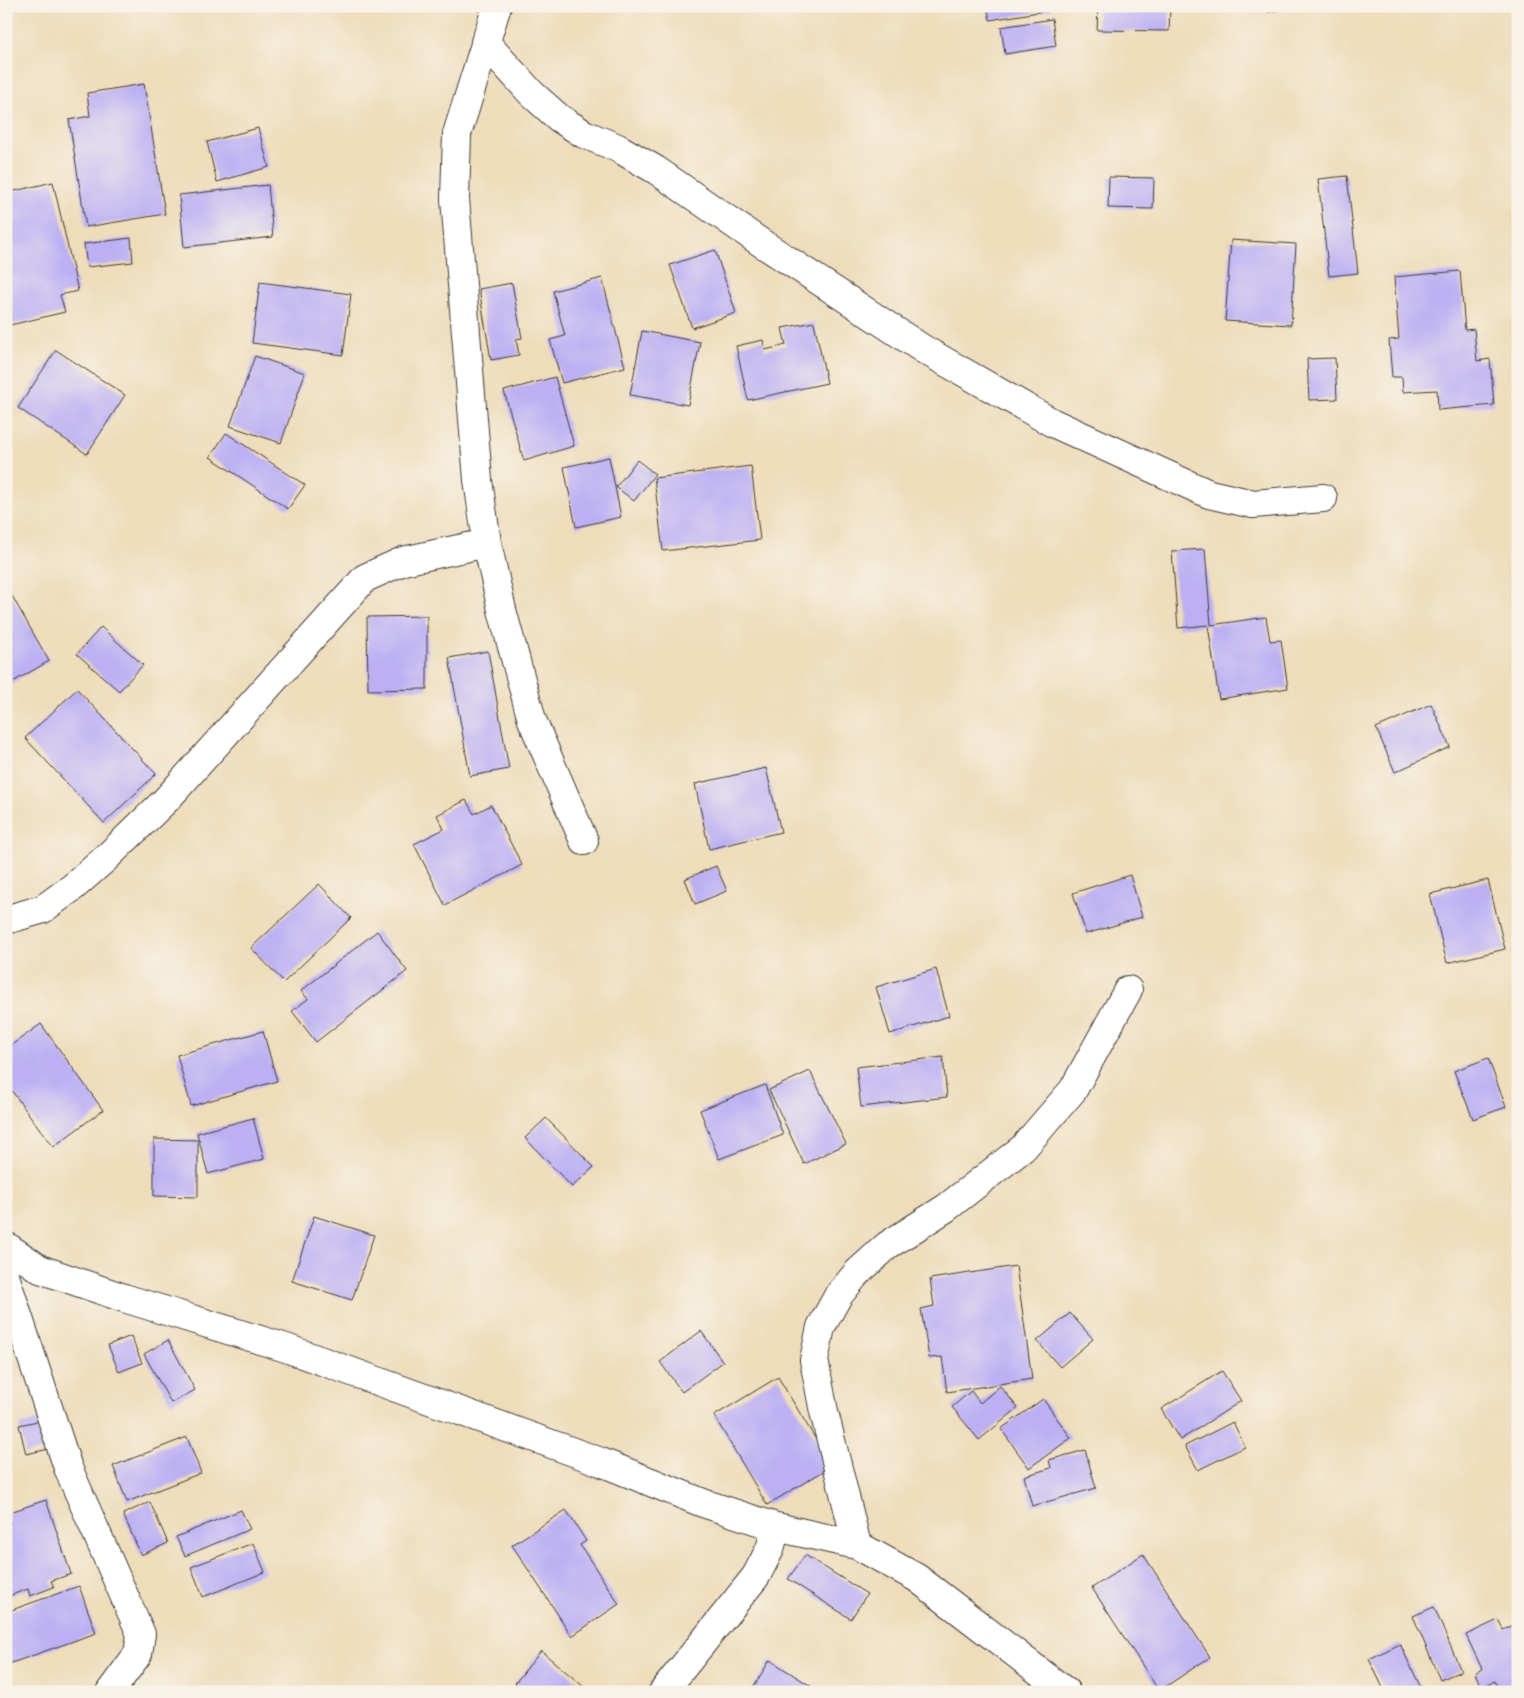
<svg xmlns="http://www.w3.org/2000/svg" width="1524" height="1698" font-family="Cardo,serif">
	<rect width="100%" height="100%" fill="#f7f3e8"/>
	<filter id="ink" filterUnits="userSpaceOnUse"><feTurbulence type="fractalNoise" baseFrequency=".02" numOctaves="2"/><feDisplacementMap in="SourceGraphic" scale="10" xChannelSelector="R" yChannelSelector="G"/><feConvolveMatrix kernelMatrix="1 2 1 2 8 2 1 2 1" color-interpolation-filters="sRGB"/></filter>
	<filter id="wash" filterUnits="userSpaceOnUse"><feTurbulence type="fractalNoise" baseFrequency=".0096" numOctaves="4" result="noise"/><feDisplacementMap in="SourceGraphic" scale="20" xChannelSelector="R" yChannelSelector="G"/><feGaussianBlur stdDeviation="1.12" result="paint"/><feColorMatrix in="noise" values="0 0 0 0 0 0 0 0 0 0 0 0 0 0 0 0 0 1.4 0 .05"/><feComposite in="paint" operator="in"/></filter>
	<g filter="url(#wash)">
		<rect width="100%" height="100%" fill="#eedcba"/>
		<g id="blocks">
			<path fill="#bcb0f3" d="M987 6H1051V10L990 20Z
				M1098 6H1170L1169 31 1097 30Z
				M1267 6H1293V7L1268 12Z
				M1052 19 1056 46 1005 54 1001 27Z
				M144 84 165 214 86 227 69 120 90 116 87 93Z
				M258 128 269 167 217 182 207 142Z
				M1347 176 1358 273 1329 276 1318 179Z
				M1109 177 1154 178 1153 209 1108 208Z
				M53 182 78 291 60 295 65 312 6 326V193Z
				M268 185 273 237 184 247 179 195Z
				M131 238 133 262 87 267 84 244Z
				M1231 240 1296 244 1291 325 1225 321Z
				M715 250 736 313 692 328 670 265Z
				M1460 271 1465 330 1474 329 1477 361 1490 359 1494 405 1438 410 1437 390 1403 392 1402 377H1392L1389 340 1399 339 1394 277Z
				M602 278 625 367 562 383 550 340 565 336 553 291Z
				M260 282 351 294 343 355 252 343Z
				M512 283 522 338 516 339 519 355 491 360 479 289Z
				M814 322 827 383 748 400 736 346 763 340 765 350 786 345 782 328Z
				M642 331 700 342 688 405 630 395Z
				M56 350 125 395 87 454 18 408Z
				M255 356 305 373 281 443 230 426Z
				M1335 358 1337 399 1309 400 1307 359Z
				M555 377 574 446 524 461 504 391Z
				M226 433 305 485 288 509 210 457Z
				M609 457 621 517 576 527 564 467Z
				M637 460 655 474 634 501 616 487Z
				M751 466 760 540 663 551 654 478Z
				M1205 549 1211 625 1266 617 1270 641 1281 640 1288 688 1219 699 1208 625 1178 628 1172 551Z
				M12 596 49 661 6 686V600Z
				M427 616V689L368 690 367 617Z
				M101 627 143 665 119 691 77 654Z
				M488 651 509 769 470 776 449 658Z
				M77 689 156 774 104 823 25 738Z
				M1431 704 1450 747 1395 772 1376 728Z
				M766 768 781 832 709 849 695 784Z
				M466 800 474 814 491 805 522 865 445 905 414 844 444 829 437 815Z
				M716 866 727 891 695 904 685 879Z
				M1130 875 1142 917 1086 934 1073 893Z
				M1488 880 1505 949 1447 963 1430 894Z
				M319 884 351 918 284 982 251 948Z
				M377 931 407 971 316 1042 292 1011 308 999 301 991Z
				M936 969 949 1016 890 1034 876 987Z
				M41 1024 103 1110 53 1147 6 1083V1049Z
				M263 1031 277 1081 191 1106 177 1055Z
				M943 1057 947 1097 861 1107 856 1067Z
				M1488 1058 1506 1107 1473 1119 1454 1071Z
				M810 1071 846 1144 804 1164 769 1090Z
				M765 1085 783 1135 719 1159 700 1110Z
				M253 1118 264 1159 208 1174 197 1133Z
				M546 1118 594 1167 572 1187 525 1138Z
				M154 1139 198 1140V1197L154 1196Z
				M314 1216 374 1235 352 1300 292 1281Z
				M1016 1266 1032 1379 947 1392 942 1357 929 1358 921 1309 934 1306 930 1279Z
				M1070 1313 1093 1339 1060 1367 1037 1341Z
				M701 1331 723 1362 682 1392 660 1362Z
				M131 1336 142 1363 119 1372 108 1345Z
				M168 1340 195 1390 171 1403 144 1354Z
				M1222 1371 1241 1401 1180 1440 1161 1409Z
				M778 1377 832 1466 767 1505 714 1416Z
				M1000 1386 1018 1408 979 1440 952 1407 971 1391 980 1403Z
				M1043 1399 1071 1438 1029 1468 1001 1429Z
				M42 1420 49 1449 26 1454 19 1425Z
				M1233 1422 1245 1447 1198 1470 1185 1446Z
				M187 1437 201 1473 127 1502 113 1466Z
				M1085 1450 1096 1488 1032 1506 1024 1476 1051 1468 1049 1460Z
				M46 1500 71 1574 51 1581 54 1587 30 1596 28 1589 6 1597V1524L10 1523 7 1513Z
				M150 1502 168 1543 141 1555 123 1514Z
				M241 1510 250 1529 185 1556 176 1537Z
				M566 1510 586 1541 580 1545 619 1604 572 1636 512 1545Z
				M253 1543 265 1572 203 1597 191 1567Z
				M1143 1554 1210 1657 1159 1691 1092 1588Z
				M805 1555 867 1594 851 1619 788 1579Z
				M79 1586 96 1633 6 1665V1612Z
				M1434 1607 1461 1671 1440 1680 1413 1616Z
				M1498 1620 1503 1630 1518 1623V1692H1500L1495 1681 1481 1687 1475 1673 1482 1669 1466 1635Z
				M1400 1644 1423 1692H1385L1369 1659Z
				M541 1651 590 1692H526L515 1683Z
				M770 1660 817 1690 816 1692H750Z"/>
		</g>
	</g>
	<g filter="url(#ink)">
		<use href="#blocks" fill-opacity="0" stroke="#3c3934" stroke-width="1"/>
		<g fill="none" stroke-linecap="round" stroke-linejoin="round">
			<defs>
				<path id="street" d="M497 6 457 134 455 199 478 480 487 543 502 610 532 720 584 841
					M485 42 532 94 559 118 584 134 618 148 656 170 760 242 923 349 1053 423 1209 494 1253 504 1323 498
					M6 918 9 919 43 909 73 887 106 858 166 800 365 578 403 561 487 543
					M6 1246 40 1269 124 1298 286 1348 601 1462 703 1503 776 1527 857 1545 917 1578 1066 1692
					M6 1279 68 1468 141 1634 138 1654 110 1692
					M857 1545 824 1412 814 1360 821 1327 838 1296 857 1273 888 1245 946 1208 1023 1148 1073 1090 1128 990
					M663 1692 756 1576 770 1549 776 1527"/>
			</defs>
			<use href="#street" stroke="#3c3934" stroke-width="30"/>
			<use href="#street" stroke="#fff" stroke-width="28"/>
		</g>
	</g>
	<rect width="1524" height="1698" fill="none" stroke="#f7f3e8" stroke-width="25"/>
</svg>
